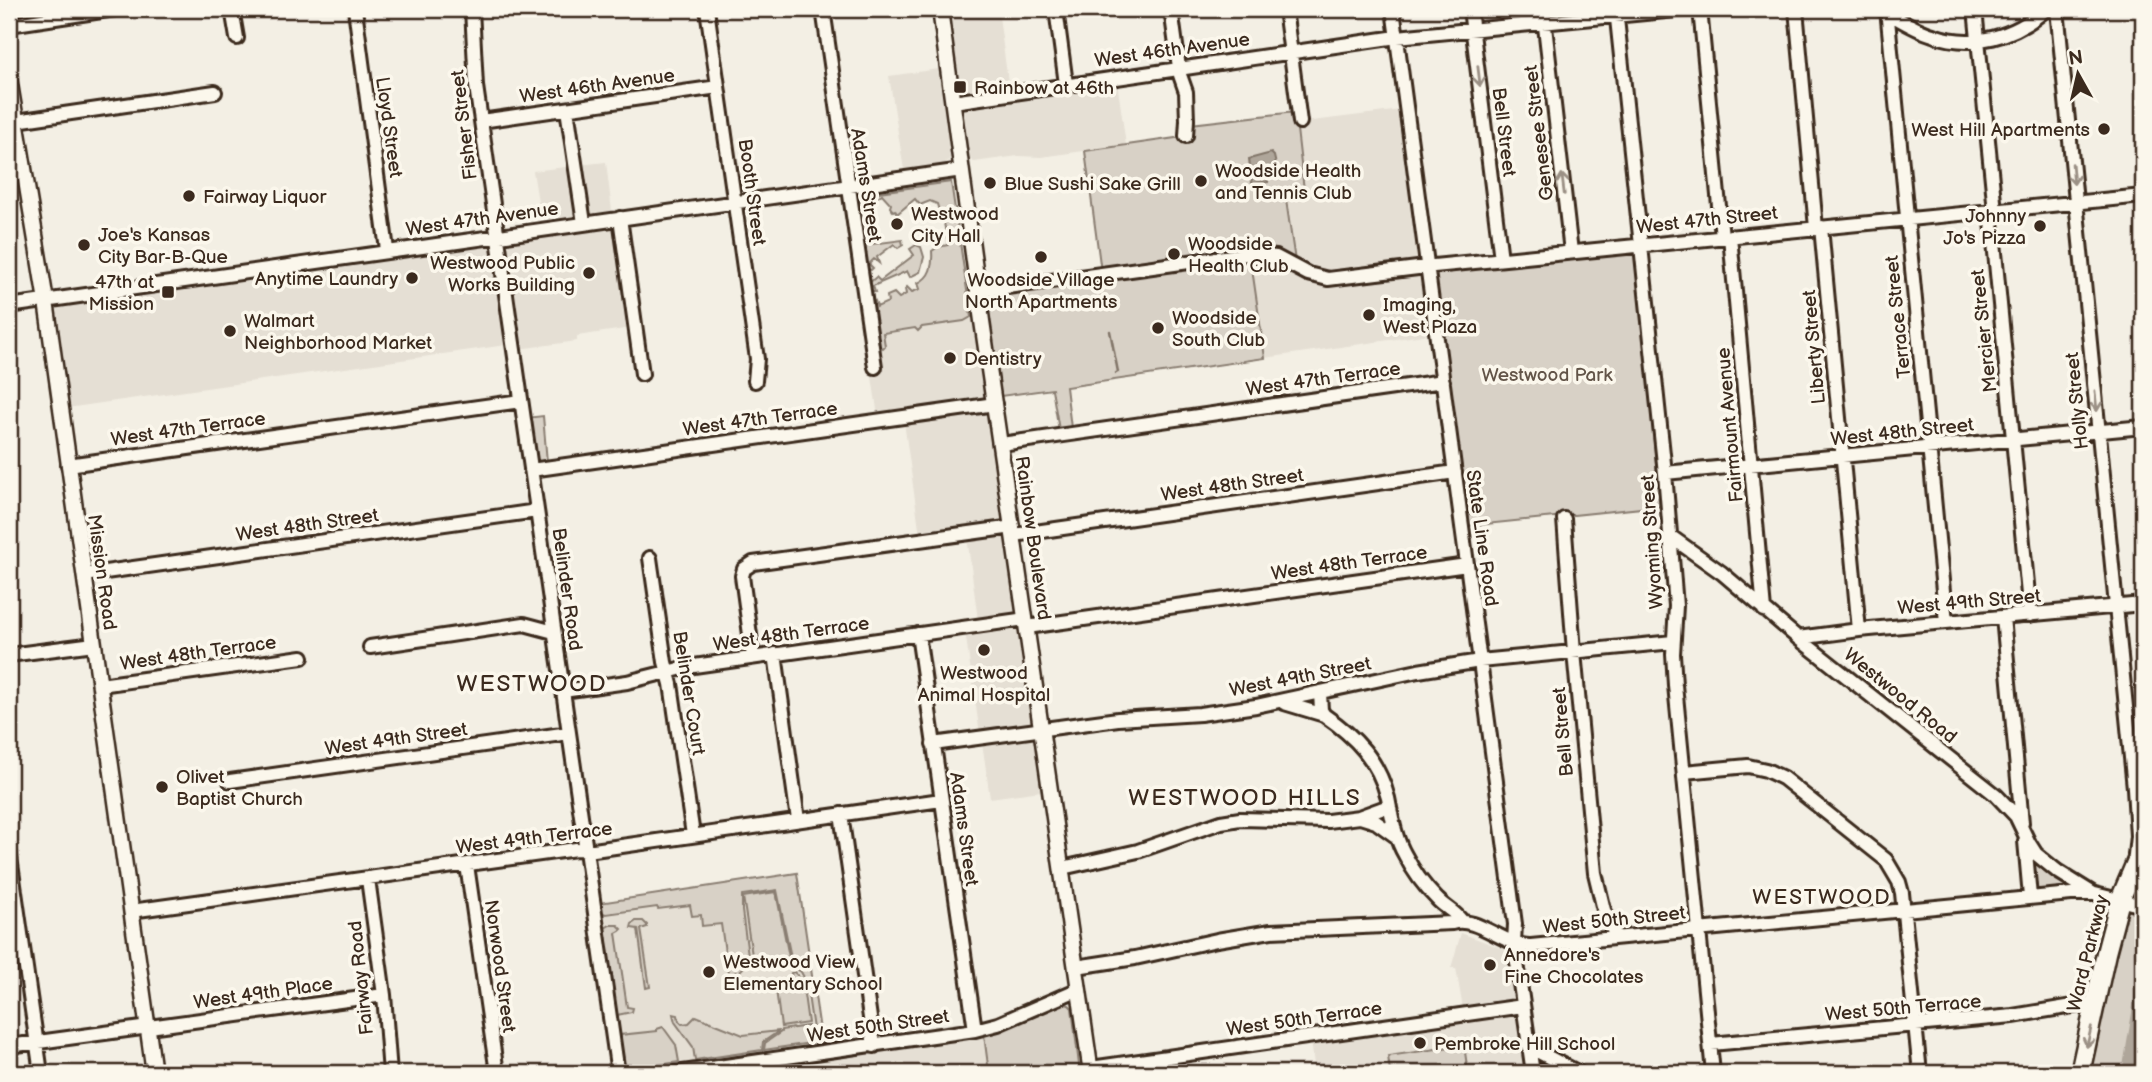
<svg xmlns="http://www.w3.org/2000/svg" width="2152" height="1082" font-family="'Balsamiq Sans',sans-serif">
	<rect width="100%" height="100%" fill="#f3efe4"/>
	<filter id="ink" filterUnits="userSpaceOnUse"><feTurbulence type="fractalNoise" baseFrequency=".0143" numOctaves="2"/><feDisplacementMap in="SourceGraphic" scale="14" xChannelSelector="R" yChannelSelector="G"/><feConvolveMatrix kernelMatrix="1 2 1 2 8 2 1 2 1" color-interpolation-filters="sRGB"/></filter>
	<g filter="url(#ink)">
		<path fill="#e5dfd4" d="M947 9H998L1009 89 963 95 959 92Z
			M939 69 951 157 945 164 904 170 889 76Z
			M1117 81 1126 145 1041 157 1018 156 974 162 969 159 961 111 965 105Z
			M1401 110 1420 254 1418 259 1412 262 1334 273 1315 270 1295 261 1285 192 1304 189 1296 123Z
			M606 162 612 211 588 214 579 165Z
			M573 166 577 216 541 220 533 171Z
			M611 228 616 233 631 328 577 336V341L518 349 505 243Z
			M488 245 492 247 495 254 506 345 67 408 53 313 55 307Z
			M1251 259 1274 263 1311 280 1417 274 1423 278 1430 334 1265 358Z
			M973 318 985 393 982 400 878 416 870 364 875 332Z
			M982 410 986 412 988 416 1002 519 1000 522 994 525 920 535 904 422Z
			M999 533 1004 535 1005 539 1015 609 1014 613 1008 615 978 620 967 537Z
			M1016 626 1019 631 1032 722 1030 726 980 734 965 631Z
			M1028 735 1033 738 1035 743 1041 791 990 798 982 742Z
			M797 873 823 1047 636 1073H622L596 904Z
			M1461 933 1504 949 1507 954 1513 997 1510 1001 1463 1009 1456 968H1451Z
			M1063 1003 1080 1073H801L799 1058 984 1031 985 1035Z
			M1523 1006 1529 1047 1577 1073H1315L1311 1040Z"/>
		<path fill="#d8d1c6" stroke="#8a7e72" stroke-width="2" d="M1295 112 1304 190 1285 193 1295 261 1268 249 1249 248 1265 358 1066 387 1071 428 1059 430 1052 389 1001 396 987 307 990 299 997 296 1102 279 1085 151 1189 136 1191 124Z
			M951 182 971 317 964 321 922 327 918 331 915 328 883 333 885 346 883 348 878 347 871 304 875 301 877 307 888 302 887 296 894 293 899 298 906 294 905 289 907 287 912 292 920 289 918 283C931 277 933 265 932 251L938 247 948 245 943 217H939L937 215 939 211 937 204 930 201 920 205 915 199 897 214 895 210 893 211 890 207 891 204 882 194 872 201 875 205 869 214 872 233 869 236H862L857 195Z
			M902 240 903 245 898 248 894 244 877 257 879 263 874 259 869 264 873 268 871 270 866 269 864 245Z
			M916 245 921 247 924 257 920 272 910 277 907 271 873 286 875 292H870L868 284 876 277 880 281 914 255 910 249Z
			M1636 252 1660 506 1467 526 1432 272Z
			M543 416 547 462 537 464 533 462 526 418Z
			M2033 859H2036L2075 889 2035 893 2031 863Z
			M2143 864V1073H2089L2122 928Z
			M797 873 822 1044 815 1043 806 981 801 972 793 967 777 890 742 895V911L749 962 739 972 728 973 721 924 702 926 701 915 692 916 690 905 658 909 657 907 606 914 603 913 599 903Z
			M776 892 789 957 753 962 743 897Z
			M636 921H643L647 925V927L641 929 650 987 646 988 638 929 631 928 632 924Z
			M610 925H618L622 929 620 931 616 933 627 1007 633 1008 632 1012 617 1015 605 928Z
			M794 972 802 980 808 1023 781 1027 775 982 792 979 791 973Z
			M1062 1003 1069 1005 1072 1008 1080 1073H989L984 1035Z
			M673 1014 678 1015 679 1021 682 1024 689 1023 696 1016 743 1035 779 1031 763 1042 762 1050 695 1060 693 1047 675 1022Z
			M808 1026 811 1043 764 1050 765 1043 781 1032V1030Z
			M663 1027 676 1045 679 1062 625 1070 620 1035 657 1031V1029Z
			M1464 1045 1468 1073H1360L1390 1071 1388 1056Z"/>
		<path fill="#afa69a" stroke="#817468" stroke-width="2" d="M1271 153 1274 156 1276 165 1267 168 1268 182 1252 183 1249 159Z"/>
		<g fill="none" stroke-linecap="round" stroke-linejoin="round">
			<path stroke="#817468" stroke-width="2.5" d="M1110 331 1118 372 1116 373"/>
			<path stroke="#afa69a" stroke-width="14" d="M2129 1073 2143 989"/>
			<defs>
				<path id="minor" d="M232 9 237 38
					M355 9 387 250
					M472 9 476 86 618 1073
					M707 9 757 359 755 381
					M823 9 875 367
					M1056 9 1066 84
					M1171 9 1180 75 1186 92 1187 120 1186 136
					M1285 9 1300 122
					M1393 9 1515 924 1514 943 1517 963 1533 1073
					M1470 9 1501 259
					M1543 9 1571 252
					M1616 9 1665 473 1676 606 1673 654 1675 685 1713 1073
					M1700 9 1722 237
					M1796 9 1816 228
					M1887 9 1946 622
					M1975 9 1995 211
					M2057 9 2134 788 2137 836 2135 855
					M1883 10C1899 19 1915 30 1933 35 1973 49 2015 37 2046 9
					M9 25 115 9
					M953 102 1397 37 1687 9
					M567 109 584 223
					M16 121 215 92
					M481 121 718 87
					M9 172 23 170
					M1991 211 2030 615
					M620 218 642 374
					M1821 227 1859 630
					M1730 236 1764 610
					M978 291 1247 254 1276 257 1308 274 1328 279 1434 266 2143 196
					M9 306 962 170
					M1001 444 1443 381
					M68 465 521 401
					M531 470 995 404
					M1665 473 2143 427
					M1564 519 1574 652 1595 873 1604 910 1616 937
					M1014 535 1455 472
					M1670 536 1722 573 1798 638 1996 795 2016 816 2029 843 2036 854 2057 871 2094 894
					M650 558 665 662 671 684 693 835
					M84 575 537 511
					M2003 617 2022 823
					M1027 627 1467 565
					M918 634 975 1030
					M1798 638 1859 630 2143 604
					M370 647 524 624 554 632
					M775 654 798 820
					M9 655 94 644
					M753 657 742 576 744 569 753 563 1013 527
					M100 685 302 657
					M563 691 627 682 687 667 1026 619
					M1320 693 1321 710 1324 715C1356 737 1378 760 1388 798 1392 818 1395 838 1405 855 1413 871 1424 886 1437 899 1444 907 1454 911 1461 920
					M1284 703 1324 715
					M933 744 1118 719 1200 714 1256 706 1418 671 1480 661 1673 642
					M1684 772 1748 766 1766 770 1783 778 1886 860 1899 882 1902 893 1920 1073
					M230 781 569 733
					M841 814 874 1046
					M1360 817 1376 822 1397 837
					M2025 841 2030 897
					M9 850 41 1073
					M467 865 497 1073
					M1062 868 1138 851 1221 822 1240 819 1328 821 1359 817 1389 806
					M368 879 384 995 390 1073
					M131 911 576 849 594 850 941 800
					M1076 967 1135 958 1217 940 1271 931 1452 923C1476 915 1506 947 1531 946L2071 894H2095L2143 906
					M1711 1044 2013 1016 2097 1002
					M9 1046 384 995
					M1529 1047 1579 1073
					M1091 1068 1523 1006
					M676 1073 975 1030 998 1024 1079 989"/>
				<path id="major" d="M940 9 982 321 1091 1073
					M9 78 46 301 154 1073"/>
				<path id="highway" d="M2080 1073 2106 953 2120 900 2143 846"/>
			</defs>
			<use href="#minor" stroke="#3b2a1e" stroke-width="18"/>
			<use href="#major" stroke="#3b2a1e" stroke-width="19"/>
			<use href="#highway" stroke="#3b2a1e" stroke-width="23"/>
			<use href="#minor" stroke="#fbf7ec" stroke-width="12"/>
			<use href="#major" stroke="#fbf7ec" stroke-width="14"/>
			<use href="#highway" stroke="#fbf7ec" stroke-width="18"/>
		</g>
		<defs><path id="oneway-shaft" d="M-6 0H5M1.5-3L5.5 0L1.5 3" fill="none" stroke-width="1.6" stroke-linecap="round" stroke-linejoin="round" transform="scale(1.75)"/></defs>
		<g stroke="#9b9085">
			<use href="#oneway-shaft" transform="translate(1479 76) rotate(83)"/>
			<use href="#oneway-shaft" transform="translate(2073 174) rotate(85)"/>
			<use href="#oneway-shaft" transform="translate(1563 184) rotate(-97)"/>
			<use href="#oneway-shaft" transform="translate(2096 401) rotate(84)"/>
			<use href="#oneway-shaft" transform="translate(2089 1037) rotate(103)"/>
		</g>
	</g>
	<g fill="#3b2a1e" stroke="#fbf7ec" stroke-width="2.5">
		<rect x="953" y="80" width="14" height="14" rx="3.5"/>
		<circle cx="2104" cy="129" r="7"/>
		<circle cx="1201" cy="181" r="7"/>
		<circle cx="990" cy="183" r="7"/>
		<circle cx="189" cy="196" r="7"/>
		<circle cx="897" cy="224" r="7"/>
		<circle cx="2040" cy="226" r="7"/>
		<circle cx="84" cy="245" r="7"/>
		<circle cx="1174" cy="254" r="7"/>
		<circle cx="1041" cy="257" r="7"/>
		<circle cx="589" cy="273" r="7"/>
		<circle cx="412" cy="278" r="7"/>
		<rect x="161" y="285" width="14" height="14" rx="3.5"/>
		<circle cx="1369" cy="315" r="7"/>
		<circle cx="1158" cy="328" r="7"/>
		<circle cx="230" cy="331" r="7"/>
		<circle cx="950" cy="358" r="7"/>
		<circle cx="984" cy="650" r="7"/>
		<circle cx="162" cy="787" r="7"/>
		<circle cx="1490" cy="965" r="7"/>
		<circle cx="709" cy="972" r="7"/>
		<circle cx="1420" cy="1043" r="7"/>
	</g>
	<g text-anchor="middle" stroke-width="7" stroke-linejoin="round" paint-order="stroke">
		<g font-size="19" fill="#3b2a1e" stroke="#fbf7ec">
			<text transform="translate(1172 49) rotate(-8)" y="7">West 46th Avenue</text>
			<text transform="translate(597 85) rotate(-8)" y="7">West 46th Avenue</text>
			<text transform="translate(463 125) rotate(-97)" y="7">Fisher Street</text>
			<text transform="translate(390 127) rotate(82)" y="7">Lloyd Street</text>
			<text transform="translate(1505 132) rotate(83)" y="7">Bell Street</text>
			<text transform="translate(1538 133) rotate(-97)" y="7">Genesee Street</text>
			<text transform="translate(867 185) rotate(81)" y="7">Adams Street</text>
			<text transform="translate(753 192) rotate(82)" y="7">Booth Street</text>
			<text transform="translate(482 218) rotate(-8)" y="7">West 47th Avenue</text>
			<text transform="translate(1707 219) rotate(-6)" y="7">West 47th Street</text>
			<text transform="translate(1897 317) rotate(-96)" y="7">Terrace Street</text>
			<text transform="translate(1983 331) rotate(-96)" y="7">Mercier Street</text>
			<text transform="translate(1813 347) rotate(-95)" y="7">Liberty Street</text>
			<text transform="translate(1323 378) rotate(-8)" y="7">West 47th Terrace</text>
			<text transform="translate(2076 401) rotate(-96)" y="7">Holly Street</text>
			<text transform="translate(760 418) rotate(-8)" y="7">West 47th Terrace</text>
			<text transform="translate(1729 425) rotate(-95)" y="7">Fairmount Avenue</text>
			<text transform="translate(188 428) rotate(-8)" y="7">West 47th Terrace</text>
			<text transform="translate(1902 431) rotate(-6)" y="7">West 48th Street</text>
			<text transform="translate(1232 484) rotate(-8)" y="7">West 48th Street</text>
			<text transform="translate(307 524) rotate(-8)" y="7">West 48th Street</text>
			<text transform="translate(1034 538) rotate(82)" y="7">Rainbow Boulevard</text>
			<text transform="translate(1483 538) rotate(82)" y="7">State Line Road</text>
			<text transform="translate(1651 542) rotate(-94)" y="7">Wyoming Street</text>
			<text transform="translate(1349 562) rotate(-8)" y="7">West 48th Terrace</text>
			<text transform="translate(103 572) rotate(82)" y="7">Mission Road</text>
			<text transform="translate(568 589) rotate(82)" y="7">Belinder Road</text>
			<text transform="translate(1969 601) rotate(-5)" y="7">West 49th Street</text>
			<text transform="translate(791 633) rotate(-8)" y="7">West 48th Terrace</text>
			<text transform="translate(198 652) rotate(-8)" y="7">West 48th Terrace</text>
			<text transform="translate(1300 676) rotate(-11)" y="7">West 49th Street</text>
			<text transform="translate(690 693) rotate(81)" y="7">Belinder Court</text>
			<text transform="translate(1901 695) rotate(39)" y="7">Westwood Road</text>
			<text transform="translate(1562 732) rotate(-95)" y="7">Bell Street</text>
			<text transform="translate(396 738) rotate(-8)" y="7">West 49th Street</text>
			<text transform="translate(965 829) rotate(82)" y="7">Adams Street</text>
			<text transform="translate(534 837) rotate(-7)" y="7">West 49th Terrace</text>
			<text transform="translate(1614 919) rotate(-6)" y="7">West 50th Street</text>
			<text transform="translate(2087 953) rotate(-76)" y="7">Ward Parkway</text>
			<text transform="translate(501 966) rotate(82)" y="7">Norwood Street</text>
			<text transform="translate(360 978) rotate(-96)" y="7">Fairway Road</text>
			<text transform="translate(263 992) rotate(-8)" y="7">West 49th Place</text>
			<text transform="translate(1903 1007) rotate(-5)" y="7">West 50th Terrace</text>
			<text transform="translate(1304 1018) rotate(-8)" y="7">West 50th Terrace</text>
			<text transform="translate(878 1025) rotate(-8)" y="7">West 50th Street</text>
		</g>
		<g font-size="19" fill="#3b2a1e" stroke="#fbf7ec" text-anchor="start">
			<text x="974" y="94">Rainbow at 46th</text>
			<text x="2090" y="136" text-anchor="end">West Hill Apartments</text>
			<text x="1215" y="177">Woodside Health<tspan x="1215" dy="22">and Tennis Club</tspan></text>
			<text x="1004" y="190">Blue Sushi Sake Grill</text>
			<text x="203" y="203">Fairway Liquor</text>
			<text x="911" y="220">Westwood<tspan x="911" dy="22">City Hall</tspan></text>
			<text x="2026" y="222" text-anchor="end">Johnny<tspan x="2026" dy="22">Jo's Pizza</tspan></text>
			<text x="98" y="241">Joe's Kansas<tspan x="98" dy="22">City Bar-B-Que</tspan></text>
			<text x="1188" y="250">Woodside<tspan x="1188" dy="22">Health Club</tspan></text>
			<text x="575" y="269" text-anchor="end">Westwood Public<tspan x="575" dy="22">Works Building</tspan></text>
			<text x="398" y="285" text-anchor="end">Anytime Laundry</text>
			<text x="1041" y="286" text-anchor="middle">Woodside Village<tspan x="1041" dy="22">North Apartments</tspan></text>
			<text x="154" y="288" text-anchor="end">47th at<tspan x="154" dy="22">Mission</tspan></text>
			<text x="1383" y="311">Imaging,<tspan x="1383" dy="22">West Plaza</tspan></text>
			<text x="1172" y="324">Woodside<tspan x="1172" dy="22">South Club</tspan></text>
			<text x="244" y="327">Walmart<tspan x="244" dy="22">Neighborhood Market</tspan></text>
			<text x="964" y="365">Dentistry</text>
			<text x="984" y="679" text-anchor="middle">Westwood<tspan x="984" dy="22">Animal Hospital</tspan></text>
			<text x="176" y="783">Olivet<tspan x="176" dy="22">Baptist Church</tspan></text>
			<text x="1504" y="961">Annedore's<tspan x="1504" dy="22">Fine Chocolates</tspan></text>
			<text x="723" y="968">Westwood View<tspan x="723" dy="22">Elementary School</tspan></text>
			<text x="1434" y="1050">Pembroke Hill School</text>
		</g>
		<g font-size="19" fill="#625448" stroke="#fbf7ec">
			<text x="1547" y="381">Westwood Park</text>
		</g>
		<g font-size="21" letter-spacing="2" fill="#3b2a1e" stroke="#fbf7ec">
			<text x="1822" y="904">WESTWOOD</text>
		</g>
		<g font-size="23" letter-spacing="2" fill="#3b2a1e" stroke="#fbf7ec">
			<text x="532" y="691">WESTWOOD</text>
			<text x="1245" y="805">WESTWOOD HILLS</text>
		</g>
	</g>
	<rect width="2152" height="1082" fill="none" stroke="#fbf7ec" stroke-width="35"/>
	<rect x="18" y="18" width="2117" height="1047" fill="none" stroke="#3b2a1e" stroke-width="2.5" filter="url(#ink)"/>
	<g transform="translate(2078 74) rotate(352)" stroke="#fbf7ec" stroke-width="5" paint-order="stroke">
	<path d="M0-5L12 26L0 18L-12 26Z" fill="#3b2a1e"/>
	<text y="-10" font-size="19" font-weight="bold" text-anchor="middle" fill="#3b2a1e">N</text>
	</g>
</svg>
